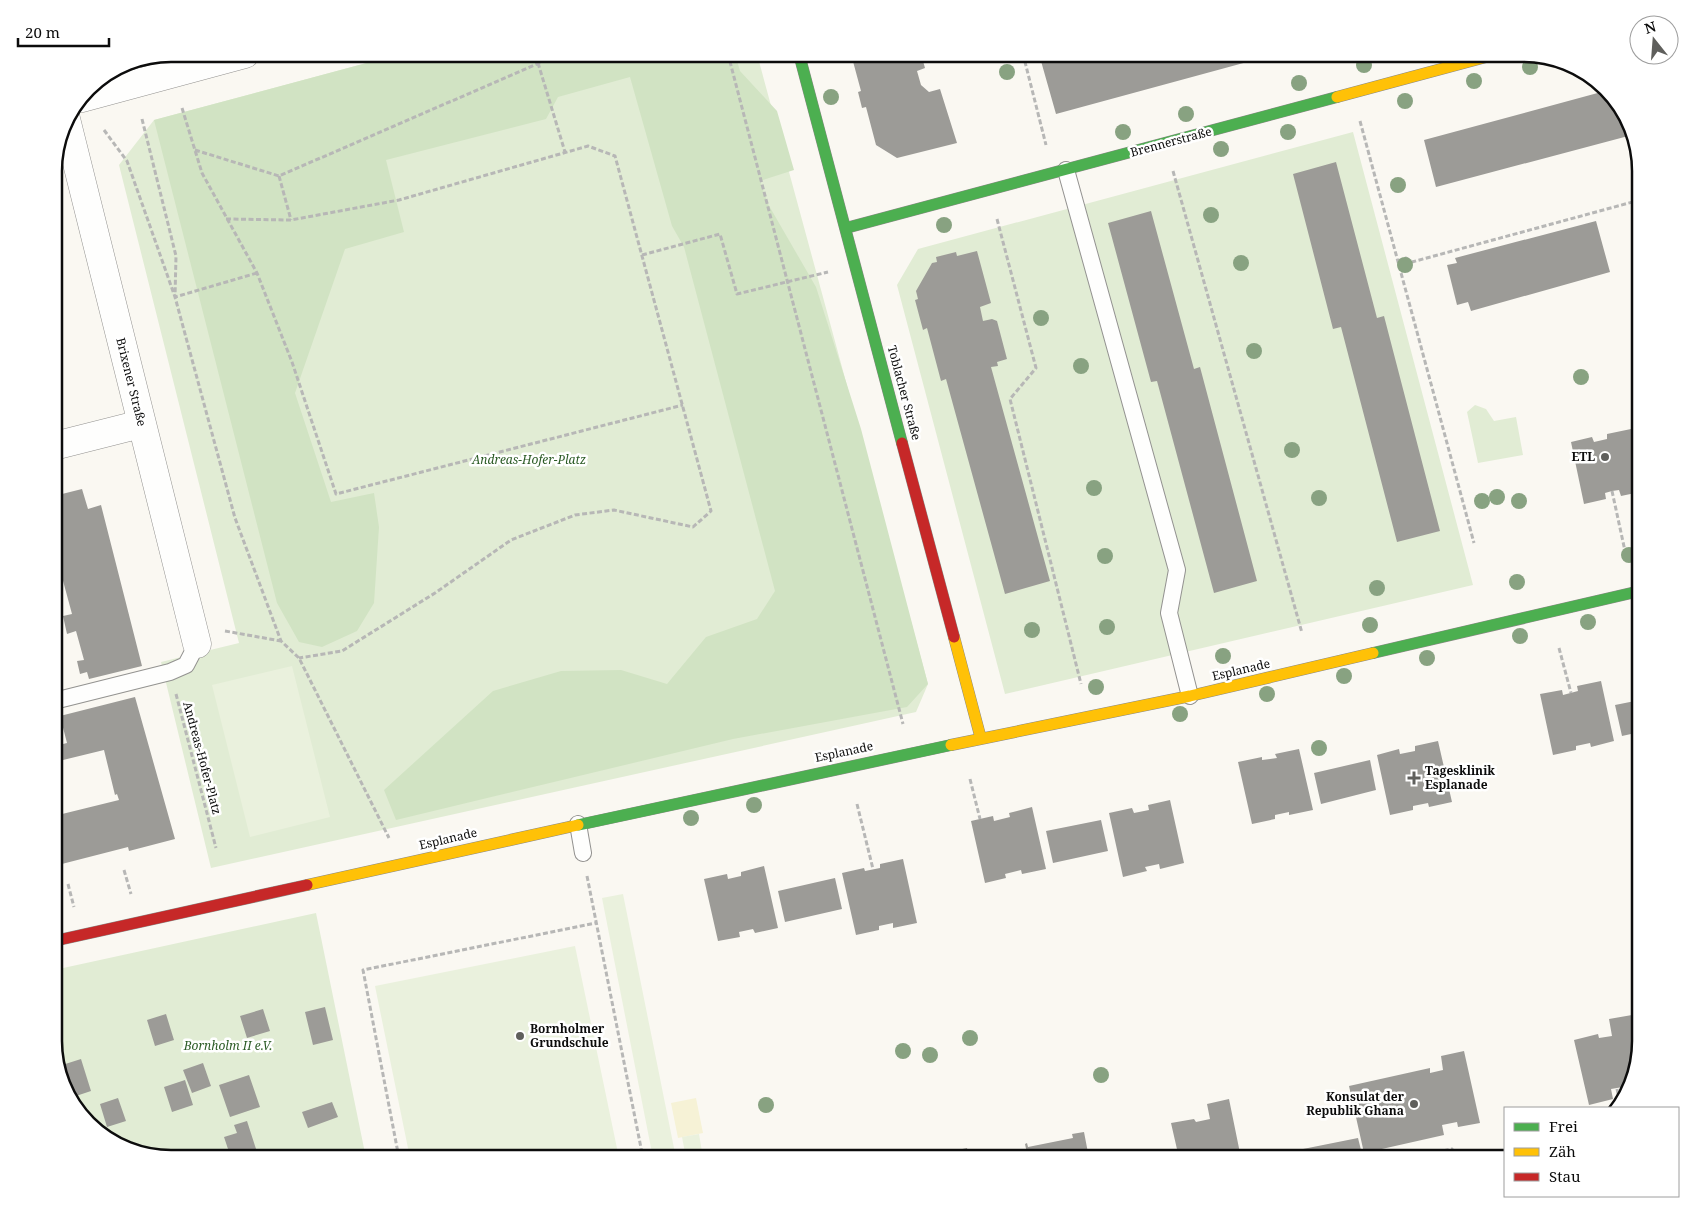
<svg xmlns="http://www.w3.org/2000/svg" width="1694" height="1212" font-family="'Noto Serif',serif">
	<rect width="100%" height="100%" fill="#faf8f2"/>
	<path fill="#e1ecd4" d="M400 54H757L928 684 916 712 211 868 161 662 239 643 119 165 154 120Z
		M1353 132 1473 585 1005 694 897 285 918 249Z
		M1475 405 1486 409 1494 421 1516 417 1523 455 1478 463 1467 412Z
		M316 913 366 1158H171L100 1134 66 1093 54 1048V970Z"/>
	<path fill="#d1e3c3" d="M400 54H735L740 71 777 111 794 170 760 181 768 204 816 287 861 429 928 684 907 707 733 739 396 820 384 790 493 691 561 671 621 670 667 684 706 637 757 619 775 591 684 247 672 226 630 77 558 97 546 119 386 160 404 232 345 249 295 393 331 502 374 493 379 527 374 603 357 631 322 647 299 642 277 603 154 120Z"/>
	<path fill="#f6f2d6" d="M696 1098 703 1133 678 1138 671 1103Z"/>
	<path fill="#eaf1dd" d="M292 666 330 817 250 837 212 685Z
		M623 894 676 1158H653L602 898Z
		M575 946 619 1158H410L375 986Z
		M699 1134 703 1158H686L682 1137Z"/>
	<path fill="#9c9b97" d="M851 54H921L925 68 917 71 921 85 929 92 940 89 957 143 897 158 876 145 866 107 862 108 858 92 861 91Z
		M1039 54H1277L1056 114Z
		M1605 91 1628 119 1632 135 1436 187 1424 140Z
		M1336 162 1377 318 1384 316 1440 531 1397 542 1341 327 1333 329 1293 174Z
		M1640 208V230L1634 209Z
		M1151 211 1194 369 1200 367 1257 581 1214 593 1157 381 1151 382 1108 223Z
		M1596 221 1610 272 1471 311 1468 302 1457 305 1447 265 1457 263 1455 258Z
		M977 251 991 303 980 307 983 321 992 319 997 321 1007 359 997 362 998 366 991 367 1050 581 1005 594 946 379 941 381 927 328 923 330 915 300 918 299 916 291 932 263 937 262 936 257 956 252 957 256Z
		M1631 429 1640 472V492L1621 496 1619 490 1612 491 1605 493 1606 499 1584 504 1571 442 1592 437 1594 442 1607 439V434Z
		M82 489 88 509 101 505 142 666 89 679 87 672 80 674 77 661 84 660 76 631 67 634 63 616 72 614 62 577 56 579 54 572V567L59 566 54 546V496Z
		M1601 681 1614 741 1591 747 1590 743 1576 746V750L1553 755 1540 694 1562 690 1563 695 1578 691 1577 686Z
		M135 697 175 839 129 851 128 847 54 866V816L119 800 117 794 115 795 104 750 63 760 59 745 67 743 60 716Z
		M1640 700V732L1622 736 1615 705Z
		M1438 741 1452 802 1429 807 1428 803 1413 806V810L1390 815 1377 755 1399 749 1400 754 1415 751V746Z
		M1299 749 1313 810 1289 815V812L1275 815V819L1252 824 1238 762 1262 757V760L1277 758 1275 754Z
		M1370 760 1376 790 1321 804 1314 773Z
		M1170 800 1184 863 1160 869 1159 864 1145 867 1147 871 1123 877 1109 813 1132 808 1134 813 1149 810 1148 805Z
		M1032 807 1046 869 1022 874 1021 870 1005 874 1006 878 985 883 971 821 993 816 994 821 1010 817 1009 813Z
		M1101 820 1108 851 1053 863 1046 831Z
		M903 859 917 923 893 928V923L879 926V930L856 935 842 873 864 868 865 871 880 868V864Z
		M764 866 778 928 755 933 753 929 739 932 740 937 718 941 704 879 727 874 728 879 741 876V872Z
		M835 878 842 909 785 922 778 891Z
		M325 1007 333 1040 313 1045 305 1012Z
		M263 1009 270 1031 247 1038 240 1016Z
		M166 1014 174 1040 155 1046 147 1020Z
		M1632 1015 1639 1045 1624 1089 1623 1087 1611 1089 1613 1099 1589 1105 1574 1040 1598 1034 1599 1038 1612 1036 1609 1019Z
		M1464 1051 1480 1123 1458 1127 1457 1122 1442 1125 1444 1135 1364 1153 1349 1086 1430 1068V1073L1443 1070 1441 1056Z
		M81 1059 91 1091 70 1098 66 1093 59 1066Z
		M203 1063 211 1086 192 1093 183 1070Z
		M249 1075 260 1107 230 1117 219 1085Z
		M185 1080 193 1105 172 1112 164 1087Z
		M118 1098 126 1121 107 1127 100 1104Z
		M1229 1099 1241 1158H1179L1171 1123 1194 1119 1196 1122 1210 1119 1207 1104Z
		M332 1102 338 1117 308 1128 302 1112Z
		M247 1121 257 1152 245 1156 244 1158H231L224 1137 237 1133 234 1125Z
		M1084 1132 1089 1158H1028L1025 1144 1027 1143 1028 1147 1073 1138 1072 1134Z
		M1358 1138 1363 1158H1305L1303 1149Z
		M967 1148 969 1158H934V1155Z
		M871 1149 873 1158H828V1157Z"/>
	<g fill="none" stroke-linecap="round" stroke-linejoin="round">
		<defs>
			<path id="lane" d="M1066 170 1177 570 1169 613 1190 696
				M54 701 170 672 186 665 197 644
				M578 824 583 853"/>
			<path id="street" d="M82 98 245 54
				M66 119 197 644
				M54 446 141 424"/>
			<path id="fast" d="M799 54 902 443
				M846 228 1337 97
				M1373 653 1640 591
				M578 825 951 745"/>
			<path id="slow" d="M1337 97 1497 54
				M954 637 981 739
				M951 745 1190 696 1373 653
				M307 885 578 825"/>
			<path id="jam" d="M902 443 954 637
				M54 941 307 885"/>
		</defs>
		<use href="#lane" stroke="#939290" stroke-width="18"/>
		<use href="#street" stroke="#939290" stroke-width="29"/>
		<use href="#fast" stroke="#8a8986" stroke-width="12"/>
		<use href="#slow" stroke="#8a8986" stroke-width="12"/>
		<use href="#jam" stroke="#8a8986" stroke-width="12"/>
		<path stroke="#b7b7b6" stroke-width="3" stroke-dasharray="5 2.5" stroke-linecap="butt" d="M728 54 903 724
			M1023 54 1046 145
			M538 63 565 152
			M182 108 202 173 257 273 292 362 336 494 683 405
			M142 119 176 256 175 297 257 273
			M1360 121 1474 543
			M104 130 127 161 175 297 235 518 281 641 299 658 389 838
			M195 150 279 176 560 54
			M1173 171 1302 633
			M279 176 291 220
			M226 219 291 220 399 200 588 146 615 156 711 511 693 527 614 510 575 515 511 540 435 593 342 651 299 658
			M997 219 1036 368 1010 399 1081 684
			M642 255 720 234 737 294 828 272
			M1398 261 1406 258 1412 262 1640 200
			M1401 271 1409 269 1412 262
			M1612 491 1625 551
			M225 631 281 641
			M1559 648 1571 693
			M176 694 216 848
			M970 779 980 819
			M857 804 873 869
			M124 870 131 894
			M587 876 643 1158
			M68 884 74 907
			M1617 1089 1620 1102
			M399 1158 363 970 596 923
			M1407 1158 1452 1149 1455 1158"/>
		<use href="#lane" stroke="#fefefd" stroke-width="16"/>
		<use href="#street" stroke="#fefefd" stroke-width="28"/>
		<use href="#fast" stroke="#4caf50" stroke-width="11"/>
		<use href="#slow" stroke="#ffc107" stroke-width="11"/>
		<use href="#jam" stroke="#c62828" stroke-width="11"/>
	</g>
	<g fill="#88a281">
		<circle cx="1364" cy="65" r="8"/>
		<circle cx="1530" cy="67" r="8"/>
		<circle cx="1007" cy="72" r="8"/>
		<circle cx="1474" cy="81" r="8"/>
		<circle cx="1299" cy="83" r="8"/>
		<circle cx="831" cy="97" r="8"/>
		<circle cx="1405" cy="101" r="8"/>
		<circle cx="1186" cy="114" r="8"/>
		<circle cx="1123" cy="132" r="8"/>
		<circle cx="1288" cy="132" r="8"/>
		<circle cx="1221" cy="149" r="8"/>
		<circle cx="1398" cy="185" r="8"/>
		<circle cx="1211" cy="215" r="8"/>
		<circle cx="944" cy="225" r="8"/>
		<circle cx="1241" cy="263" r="8"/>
		<circle cx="1405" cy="265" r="8"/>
		<circle cx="1041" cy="318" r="8"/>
		<circle cx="1254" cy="351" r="8"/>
		<circle cx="1081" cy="366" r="8"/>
		<circle cx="1581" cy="377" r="8"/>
		<circle cx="1292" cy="450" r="8"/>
		<circle cx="1094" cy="488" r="8"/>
		<circle cx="1497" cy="497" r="8"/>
		<circle cx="1319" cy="498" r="8"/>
		<circle cx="1482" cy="501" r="8"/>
		<circle cx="1519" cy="501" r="8"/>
		<circle cx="1629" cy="555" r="8"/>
		<circle cx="1105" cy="556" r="8"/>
		<circle cx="1517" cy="582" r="8"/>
		<circle cx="1377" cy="588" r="8"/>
		<circle cx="1588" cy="622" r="8"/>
		<circle cx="1370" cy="625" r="8"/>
		<circle cx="1107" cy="627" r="8"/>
		<circle cx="1032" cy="630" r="8"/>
		<circle cx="1520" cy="636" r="8"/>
		<circle cx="1223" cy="656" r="8"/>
		<circle cx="1427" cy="658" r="8"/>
		<circle cx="1344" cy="676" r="8"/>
		<circle cx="1096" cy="687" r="8"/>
		<circle cx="1267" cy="694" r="8"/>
		<circle cx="1180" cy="714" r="8"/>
		<circle cx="1319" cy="748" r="8"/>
		<circle cx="754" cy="805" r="8"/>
		<circle cx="691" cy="818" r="8"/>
		<circle cx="970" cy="1038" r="8"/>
		<circle cx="903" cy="1051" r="8"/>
		<circle cx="930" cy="1055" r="8"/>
		<circle cx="1101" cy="1075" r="8"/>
		<circle cx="766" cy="1105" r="8"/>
	</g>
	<g fill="#5f5f5c" stroke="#fff" stroke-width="2">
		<circle cx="1605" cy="457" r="5"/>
		<path d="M1411.5 770.5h5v5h5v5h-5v5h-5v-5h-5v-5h5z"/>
		<circle cx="520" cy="1036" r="5"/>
		<circle cx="1414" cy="1104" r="5"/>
	</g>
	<g text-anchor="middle" stroke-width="5" stroke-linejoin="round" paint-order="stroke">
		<g font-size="12" fill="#0c0c0c" stroke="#fff">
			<text transform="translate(1171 142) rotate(-15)" y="4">Brennerstraße</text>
			<text transform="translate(131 382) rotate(76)" y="4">Brixener Straße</text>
			<text transform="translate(904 393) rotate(75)" y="4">Toblacher Straße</text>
			<text transform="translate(1241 670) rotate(-13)" y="4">Esplanade</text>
			<text transform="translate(844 752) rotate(-12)" y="4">Esplanade</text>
			<text transform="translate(202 758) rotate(75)" y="4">Andreas-Hofer-Platz</text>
			<text transform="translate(448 839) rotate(-13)" y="4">Esplanade</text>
		</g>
		<g font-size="12" font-weight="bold" fill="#0c0c0c" stroke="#fff" text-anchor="end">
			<text x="1595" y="461">ETL</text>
			<text x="1425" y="775" text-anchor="start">Tagesklinik<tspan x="1425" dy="14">Esplanade</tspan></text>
			<text x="530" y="1033" text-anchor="start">Bornholmer<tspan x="530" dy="14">Grundschule</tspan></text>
			<text x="1404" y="1101">Konsulat der<tspan x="1404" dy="14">Republik Ghana</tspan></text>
		</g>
		<g font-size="12" font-style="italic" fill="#2b5b25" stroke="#fff">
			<text x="529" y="464">Andreas-Hofer-Platz</text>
			<text x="228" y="1050">Bornholm II e.V.</text>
		</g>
	</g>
	<path d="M0 0H1694V1212H0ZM171 62H1523A109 109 0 0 1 1632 171V1041A109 109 0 0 1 1523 1150H171A109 109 0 0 1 62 1041V171A109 109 0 0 1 171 62Z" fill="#fff" fill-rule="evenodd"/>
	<path fill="none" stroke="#0c0c0c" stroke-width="2.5" d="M171 62H1523A109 109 0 0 1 1632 171V1041A109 109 0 0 1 1523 1150H171A109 109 0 0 1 62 1041V171A109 109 0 0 1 171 62Z"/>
	<rect x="1504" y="1107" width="175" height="90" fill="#ffffff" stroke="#9e9e9e"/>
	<rect x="1514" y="1123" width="25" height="8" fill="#4caf50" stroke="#9e9e9e"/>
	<text x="1549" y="1132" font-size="15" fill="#0c0c0c">Frei</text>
	<rect x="1514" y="1148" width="25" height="8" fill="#ffc107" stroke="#9e9e9e"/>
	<text x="1549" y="1157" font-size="15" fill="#0c0c0c">Zäh</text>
	<rect x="1514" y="1173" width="25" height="8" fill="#c62828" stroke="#9e9e9e"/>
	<text x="1549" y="1182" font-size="15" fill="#0c0c0c">Stau</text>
	<g transform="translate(1654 40) rotate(343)"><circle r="24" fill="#ffffff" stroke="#9e9e9e"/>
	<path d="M0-4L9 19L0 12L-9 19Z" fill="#5f5f5c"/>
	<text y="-8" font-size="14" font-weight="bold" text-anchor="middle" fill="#0c0c0c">N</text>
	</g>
	<path d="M18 38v8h91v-8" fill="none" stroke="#0c0c0c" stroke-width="2.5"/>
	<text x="25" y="38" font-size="15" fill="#0c0c0c" stroke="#ffffff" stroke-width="4" paint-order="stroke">20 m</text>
</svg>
